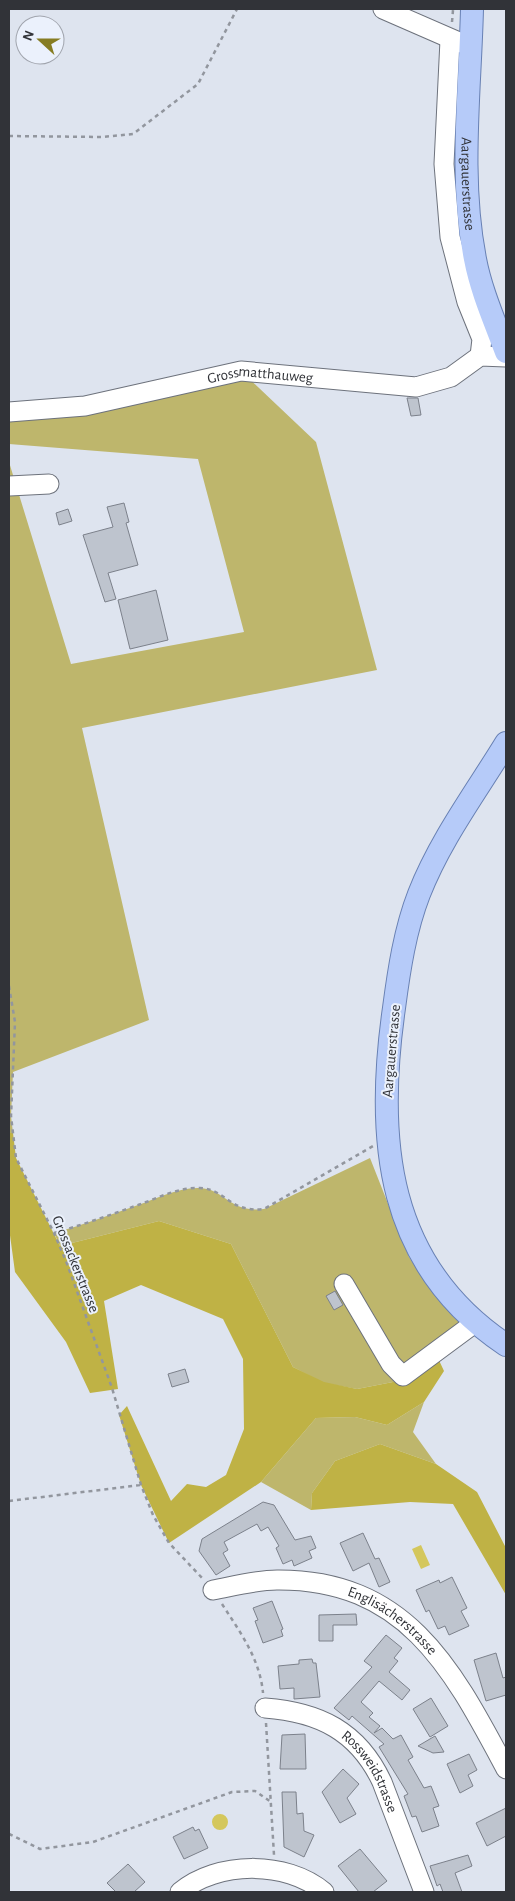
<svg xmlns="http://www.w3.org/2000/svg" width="515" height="1901" font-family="'Alegreya Sans',sans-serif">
	<rect width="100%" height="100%" fill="#dee4ef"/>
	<path fill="#beb66c" d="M241 371 316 442 377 670 82 728 149 1020 13 1072 11 1116 13 1133H9V462L71 664 244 632 198 459 9 444V412Z
		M370 1158 409 1257 430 1289 463 1325 398 1381 357 1389 324 1383 293 1367 231 1244 159 1221 60 1246 54 1233C82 1225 110 1215 138 1205 158 1198 179 1187 200 1188 225 1189 229 1213 264 1209Z
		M424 1402 413 1432 436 1464 380 1444 335 1461 312 1493 311 1510 261 1482 316 1418 355 1417 387 1425Z"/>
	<path fill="#bfb245" d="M9 1133H13L16 1158 60 1246 159 1221 231 1244 293 1367 324 1382 357 1389 398 1381 437 1356 444 1371 424 1402 387 1425 355 1417 316 1418 261 1482 169 1543 141 1485 119 1415 127 1406 171 1501 187 1484 206 1487 226 1475 244 1429 243 1359 223 1319 141 1285 104 1301 118 1389 90 1393 66 1342 15 1272 9 1228Z
		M380 1444 436 1464 477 1492 506 1548V1595L453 1504 410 1502 311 1510 312 1493 335 1461Z"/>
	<path fill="#d4c75c" d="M421 1545 430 1565 421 1569 412 1549Z
		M212 1822a8 8 0 1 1 16 0a8 8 0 1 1-16 0Z"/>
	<path fill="#bec4ce" stroke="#7c818b" d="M407 398H418L421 415 411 416Z
		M124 503 129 522 126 523 138 565 108 573 116 599 105 602 83 535 113 527 107 507Z
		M68 509 72 521 59 525 56 513Z
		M156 590 168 640 130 649 118 600Z
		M335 1291 343 1305 334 1310 326 1296Z
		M185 1369 189 1382 172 1387 168 1374Z
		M263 1502 274 1505 295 1540 311 1536 316 1548 309 1551 312 1558 294 1566 292 1560 283 1564 276 1548 279 1546 268 1527 261 1531 257 1524 224 1542 228 1550 223 1553 230 1566 216 1575 199 1551 202 1539Z
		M363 1533 375 1559 379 1558 390 1582 379 1587 369 1563 353 1571 340 1543Z
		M452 1577 467 1608 461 1611 469 1626 449 1635 445 1626 438 1629 429 1610 426 1612 416 1590 439 1580 440 1583Z
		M272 1601 283 1629 281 1630 283 1636 263 1643 255 1621 258 1620 253 1608Z
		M356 1614 357 1625H333V1641H319V1615Z
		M386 1635 402 1648 394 1658 398 1661 389 1672 410 1690 402 1700 379 1681 361 1702 373 1713 369 1717 380 1726 374 1733 382 1728 393 1739 401 1735 413 1757 408 1760 424 1788 431 1786 439 1806 433 1808 439 1826 422 1832 416 1816 412 1817 404 1796 408 1794 379 1747 384 1744 352 1716 349 1720 334 1708 372 1667 364 1661Z
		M496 1653 503 1678 506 1677V1695L486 1701 474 1660Z
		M312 1659 313 1663H316L320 1697 294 1699V1688L280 1689 278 1666 299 1664V1660Z
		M431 1698 448 1726 430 1737 413 1709Z
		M305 1734 306 1769H280L282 1735Z
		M435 1736 444 1752 433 1753 418 1746Z
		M469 1754 477 1770 468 1775 473 1786 460 1793 447 1764Z
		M343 1769 359 1784 347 1798 356 1814 340 1823 322 1792Z
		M282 1792H296L297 1814 303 1813 304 1831 314 1835 304 1857 284 1847Z
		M506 1808V1836L487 1846 476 1823Z
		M193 1827 195 1831 199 1829 208 1848 184 1859 173 1837Z
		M360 1849 387 1881 373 1892H359L338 1866Z
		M468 1855 472 1866 455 1873 462 1892H443L440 1884 437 1886 430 1866Z
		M128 1864 145 1882 134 1892H116L107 1883Z"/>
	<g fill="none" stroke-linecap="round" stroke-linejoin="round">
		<defs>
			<g id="minor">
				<path d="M383 9 461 43"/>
				<path d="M450 40 444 164 450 237 467 302 482 339 480 356"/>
				<path id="s1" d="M9 412 85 406 241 371 416 387 451 377 480 356 506 357"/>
				<path d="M9 486 49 484"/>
				<path d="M344 1284 391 1364 403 1376 476 1322"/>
				<path id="s2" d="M213 1590C234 1586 256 1580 277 1580 407 1579 453 1670 506 1769"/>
				<path id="s3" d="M265 1708C319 1712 358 1731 382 1782L424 1892"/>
				<path d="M180 1892C217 1861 286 1860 324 1892"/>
			</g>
			<g id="major">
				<path id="s4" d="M472 9C470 91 459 177 475 259 481 291 495 322 506 352"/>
				<path d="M506 743C476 792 440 840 419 894 405 930 399 970 394 1008 375 1140 386 1265 506 1345"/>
			</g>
		</defs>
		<use href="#minor" stroke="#6d727c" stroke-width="21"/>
		<use href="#major" stroke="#6880b3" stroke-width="24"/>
		<path stroke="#92969e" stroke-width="2.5" stroke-dasharray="4 4" stroke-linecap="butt" d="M452 22 453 10
			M9 136 102 137 133 134 198 84 237 9
			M9 986 15 1022 11 1116 16 1158 54 1233 66 1261 112 1388 141 1485 153 1515 169 1543 204 1580
			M54 1233C82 1225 110 1215 138 1205 158 1198 179 1187 200 1188 226 1189 229 1213 264 1209L373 1146
			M9 1501 141 1485
			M222 1604C240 1632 260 1659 263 1693
			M266 1723 274 1855
			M9 1834 40 1849 93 1842 232 1792 255 1791 271 1802"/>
		<use href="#minor" stroke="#fff" stroke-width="19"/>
		<use href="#major" stroke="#b6cbf9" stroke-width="22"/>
	</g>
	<g text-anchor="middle" stroke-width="4" stroke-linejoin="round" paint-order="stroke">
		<g font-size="15" fill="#313338" stroke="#ebf1fc">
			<text dy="5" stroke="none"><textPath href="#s4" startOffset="175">Aargauerstrasse</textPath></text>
			<text dy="5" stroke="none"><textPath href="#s1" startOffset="255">Grossmatthauweg</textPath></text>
			<text transform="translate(391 1051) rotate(-85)" y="5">Aargauerstrasse</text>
			<text transform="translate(76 1264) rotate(68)" y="5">Grossackerstrasse</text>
			<text dy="5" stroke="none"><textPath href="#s2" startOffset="191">Englisächerstrasse</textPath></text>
			<text dy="5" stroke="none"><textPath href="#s3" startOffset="131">Rossweidstrasse</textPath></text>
		</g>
	</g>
	<rect width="515" height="1901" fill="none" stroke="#313338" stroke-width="20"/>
	<g transform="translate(40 40) rotate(291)"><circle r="24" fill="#ebf1fc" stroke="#a1a5ae"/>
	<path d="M0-4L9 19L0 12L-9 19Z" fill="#867c22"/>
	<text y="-8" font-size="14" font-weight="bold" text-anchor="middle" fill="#313338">N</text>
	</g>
</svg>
